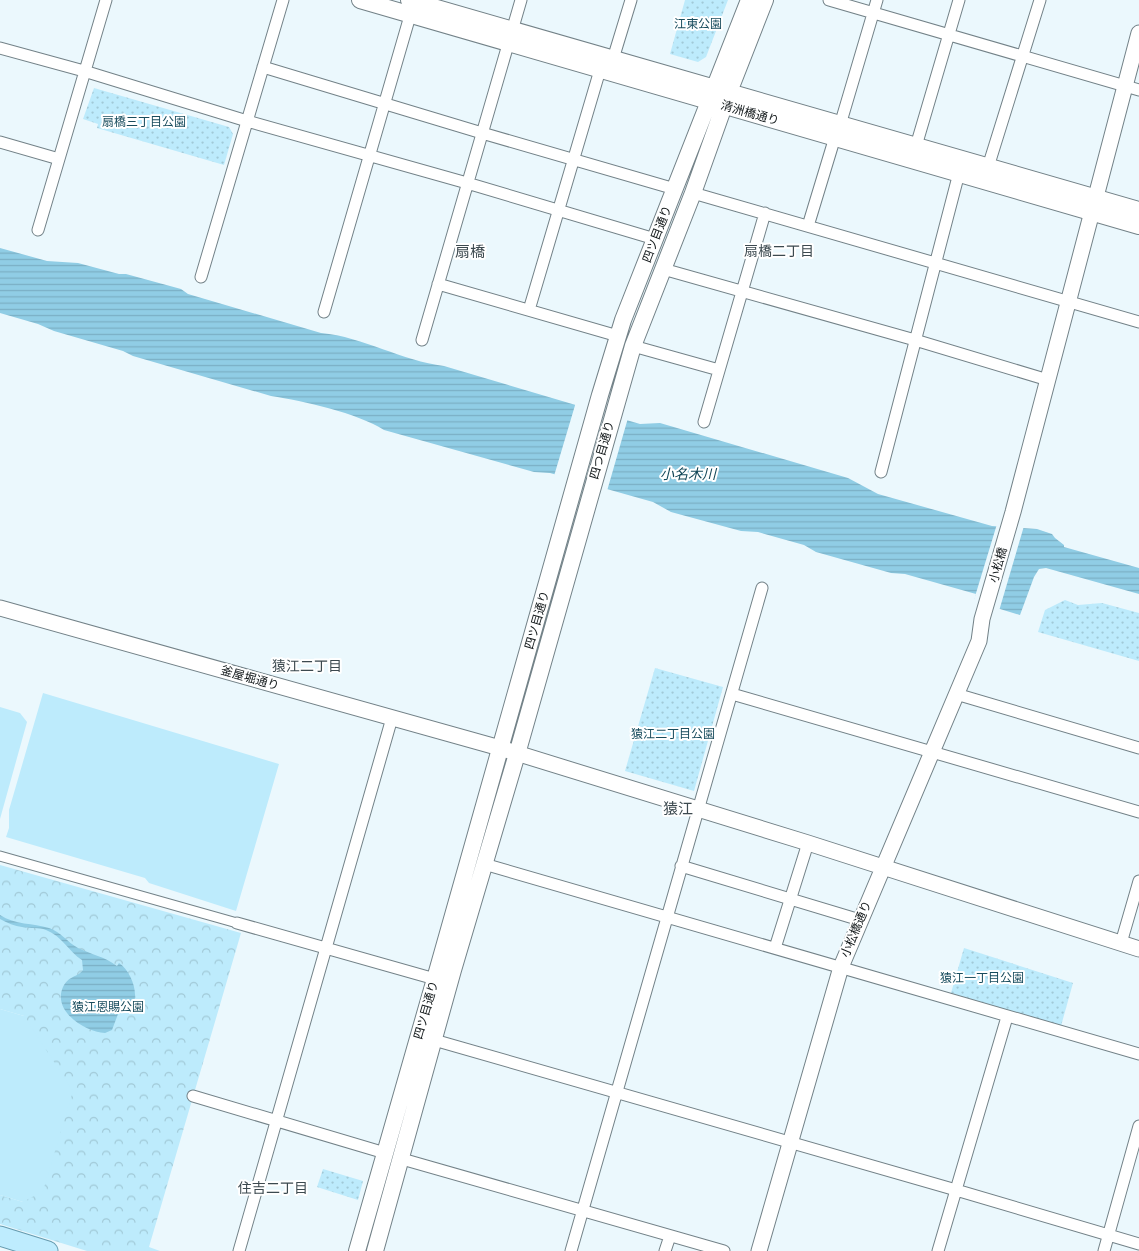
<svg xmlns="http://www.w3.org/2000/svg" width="1139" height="1251" font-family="'DM Sans','Noto Sans JP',sans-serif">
	<defs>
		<pattern id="grass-dots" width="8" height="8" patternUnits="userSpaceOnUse" patternTransform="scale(1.25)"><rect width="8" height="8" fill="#bdebfc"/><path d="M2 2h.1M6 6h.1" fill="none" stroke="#a1c9d7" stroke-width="1.8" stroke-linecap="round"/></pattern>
		<pattern id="forest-crowns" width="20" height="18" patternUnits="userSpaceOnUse" patternTransform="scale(1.25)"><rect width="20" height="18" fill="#bdebfc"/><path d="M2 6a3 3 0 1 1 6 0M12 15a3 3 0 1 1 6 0" fill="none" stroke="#a1c9d7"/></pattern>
		<pattern id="water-rules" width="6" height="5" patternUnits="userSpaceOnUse" patternTransform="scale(1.25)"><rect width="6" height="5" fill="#90cde5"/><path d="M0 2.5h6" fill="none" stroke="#7bafc4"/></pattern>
	</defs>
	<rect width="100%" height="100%" fill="#ebf8fd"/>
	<path fill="url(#grass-dots)" d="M685 0H728L706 57 698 62 670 54Z
		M94 88 229 127 233 134 224 165 97 128 98 124 83 119Z
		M1065 600 1078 605 1102 603 1139 613V661L1038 632 1045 610Z
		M655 668 723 687 694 791 625 771Z
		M964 948 1073 983 1061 1026 951 993Z
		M323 1169 363 1181 358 1200 317 1187Z"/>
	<path fill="url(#forest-crowns)" d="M0 865 241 933 149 1247 160 1251H87L0 1224V1195L23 1202 24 1016 0 1009Z"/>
	<path fill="#bdebfc" d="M43 693 279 764 236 911 149 883 145 878 6 837 9 828V810Z
		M0 707 20 713 27 722 0 819Z
		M0 1009 24 1016 73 1091 43 1191 23 1202 0 1195Z"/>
	<path fill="url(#water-rules)" d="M0 248 47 261 78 263 119 274H126L181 289 188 294 321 333C364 337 402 361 444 366L640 424 660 423 848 478 878 494 992 526 1037 529 1052 534 1055 538 1064 545V547L1139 568V594L1046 568 1039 569 1034 577 1020 615 974 601 976 594 905 574 891 573 816 552 804 545 758 532 741 531 671 512 653 502 550 473 534 472 384 430C357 413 304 401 271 396L133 356 123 351 54 331 38 324 0 313Z
		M0 915C15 925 33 923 49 928 61 932 67 942 78 948 92 955 104 956 117 966L119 963C131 971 140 994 132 1007 130 1012 122 1011 118 1014L112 1030 105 1033C85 1032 52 1011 63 987 69 975 77 978 83 970L82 960C69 952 62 936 46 930 39 927 30 929 22 927 15 926 7 923 0 919Z"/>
	<path fill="#ebf8fd" d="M576 402 628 418 607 491 554 476Z
		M997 524 1024 526 999 611 973 603Z"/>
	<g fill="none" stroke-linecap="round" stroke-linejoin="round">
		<defs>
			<path id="pedestrian" d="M0 856 237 923"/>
			<path id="minor" d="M829 0 1139 90
				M0 48 84 71 247 121 467 183 655 239
				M613 59 631 0
				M263 67 482 133 675 189
				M840 125 877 0
				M0 142 59 159
				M916 146 959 0
				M988 167 1040 0
				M693 193 1139 322
				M808 226 835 137
				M38 230 106 0
				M663 269 915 340 1048 380
				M201 277 283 0
				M438 284 618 336
				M529 310 600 70
				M324 312 412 9
				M422 340 521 0
				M633 346 719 370
				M704 422 765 213
				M881 472 959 173
				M732 694 1139 812
				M956 694 1139 748
				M484 864 1139 1054
				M681 866 860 920
				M237 923 435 979
				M1121 943 1139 881
				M775 948 808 843
				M434 1040 956 1190 1139 1244
				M193 1096 385 1153
				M402 1159 724 1251
				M239 1251 392 718
				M571 1251 762 588
				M665 1251 670 1236
				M938 1251 1007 1017
				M1104 1251 1139 1126"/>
			<path id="tertiary" d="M0 608 500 748 808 843 1139 949
				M759 1251 841 967 979 641 982 619 1013 512 1139 33"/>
			<path id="secondary" d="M360 0 1139 226
				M409 0 1139 210
				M357 1251 435 979 600 395 623 320 749 0
				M375 1251 453 970 517 754 633 346 693 193 729 92 765 0"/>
			<path id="primary" d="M0 1236 48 1251"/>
		</defs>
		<use href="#pedestrian" stroke="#738288" stroke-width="11"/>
		<use href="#minor" stroke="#738288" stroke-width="13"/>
		<use href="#tertiary" stroke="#738288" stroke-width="17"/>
		<use href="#secondary" stroke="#738288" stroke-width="18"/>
		<use href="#primary" stroke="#659aae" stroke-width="21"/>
		<use href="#pedestrian" stroke="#fff" stroke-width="9"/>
		<use href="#minor" stroke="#fff" stroke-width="11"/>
		<use href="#tertiary" stroke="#fff" stroke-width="15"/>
		<use href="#secondary" stroke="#fff" stroke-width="16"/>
		<use href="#primary" stroke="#beecfe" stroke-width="19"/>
	</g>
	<g text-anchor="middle" stroke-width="4" stroke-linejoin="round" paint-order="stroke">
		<g font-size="12" fill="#184c5d" stroke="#fff">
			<text x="698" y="28">江東公園</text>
			<text x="144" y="126">扇橋三丁目公園</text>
			<text x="673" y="738">猿江二丁目公園</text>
			<text x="982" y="982">猿江一丁目公園</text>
			<text x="108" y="1011">猿江恩賜公園</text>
		</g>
		<g font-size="12" fill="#12181a" stroke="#fff">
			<text transform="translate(750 113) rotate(16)" y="4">清洲橋通り</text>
			<text transform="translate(657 234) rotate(-69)" y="4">四ツ目通り</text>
			<text transform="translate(602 450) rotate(-74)" y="4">四つ目通り</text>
			<text transform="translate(998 565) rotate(-74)" y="4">小松橋</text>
			<text transform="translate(537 620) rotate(-74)" y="4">四ツ目通り</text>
			<text transform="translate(250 678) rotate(16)" y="4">釜屋堀通り</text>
			<text transform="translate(856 929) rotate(-67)" y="4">小松橋通り</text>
			<text transform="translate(426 1010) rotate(-74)" y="4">四ツ目通り</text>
		</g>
		<g font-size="14" fill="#3c494f" stroke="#fff">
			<text x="779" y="256">扇橋二丁目</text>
			<text x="307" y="671">猿江二丁目</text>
			<text x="273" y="1193">住吉二丁目</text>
		</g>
		<g font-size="14" font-style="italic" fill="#124758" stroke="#fff">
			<text x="688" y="479">小名木川</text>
		</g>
		<g font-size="15" fill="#3c494f" stroke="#fff">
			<text x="470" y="257">扇橋</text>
			<text x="678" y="814">猿江</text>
		</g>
	</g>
</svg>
